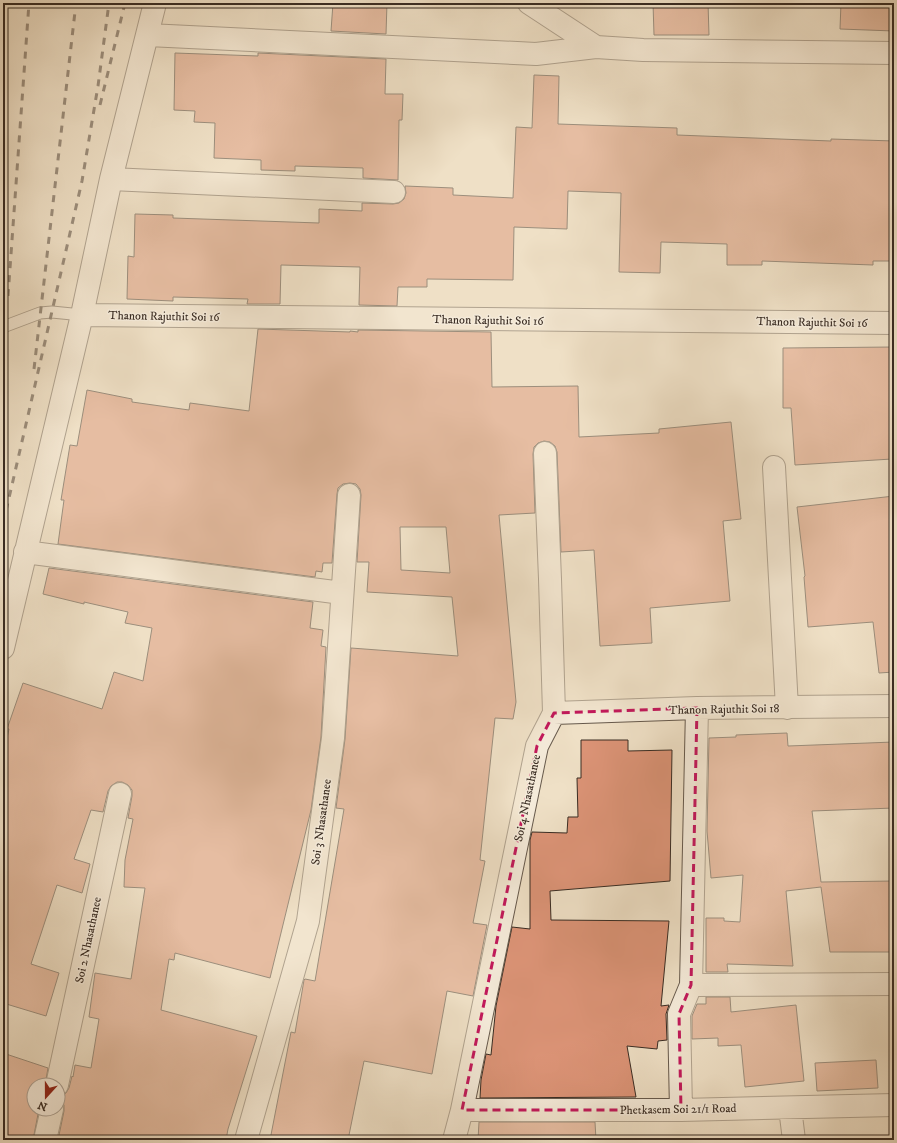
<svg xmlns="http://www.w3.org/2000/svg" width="897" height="1143" font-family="'IM FELL DW Pica',serif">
	<rect width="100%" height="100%" fill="#efe0c6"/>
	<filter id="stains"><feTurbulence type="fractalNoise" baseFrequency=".005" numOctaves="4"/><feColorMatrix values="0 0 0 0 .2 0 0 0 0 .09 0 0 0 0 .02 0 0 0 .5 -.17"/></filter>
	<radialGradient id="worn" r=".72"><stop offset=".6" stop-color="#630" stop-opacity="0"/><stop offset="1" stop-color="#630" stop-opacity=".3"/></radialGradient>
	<path fill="#db9376" stroke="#392c23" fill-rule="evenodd" d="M333 3H387L386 34 331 31Z
		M653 3H708L709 35H654Z
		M841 3H894V31L840 29Z
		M175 53 258 56V53L386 59 385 94H403L402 120H399L398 180 363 178V168L295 166V171L261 170V160L214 158 215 123 194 122 195 111 174 110Z
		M534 75 559 76 558 124 677 128V135L831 141V139L894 141V261H873V265L762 261V265H727V244L661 242 660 273 619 272 621 193 568 191 567 229 514 227 513 280 427 279V287H398L397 306 359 305 360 267 281 265 280 304H247L248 299 173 297V301L127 299 128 256 134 257 135 214 173 215V218L319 223V209L362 211V203L393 204 399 203 404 199 406 193 405 186 453 188V195L513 198 516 127 532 128Z
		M258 329 350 332V331L358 332V330L491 332 492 387 578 386 579 437 659 433V429L731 422 741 519 723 521 730 601 650 608 652 643 600 646 594 550 561 552 557 452 555 446 550 442 544 441 538 443 534 447 533 454 535 513 499 515 516 702 513 719 495 718 480 860 485 861 473 923 487 925 473 996 447 991 432 1074 364 1061 348 1140H270L291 1032 295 1033 304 980 305 979 315 981 344 809 336 808 345 739 351 648 458 656 452 597 367 592 369 562H357L361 495 360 489 356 484 350 483 343 484 338 488 337 494 332 563H323L322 572 316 571 315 577 58 544 64 500H61L70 445 77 446 87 390 132 399V402L189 410 190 403 249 411ZM400 527H446L450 573 401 570Z
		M894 347V453H891L892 459 795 465 791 408H783V348Z
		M894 496V672L879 673 873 622 808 627 804 577 805 576 797 507Z
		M49 568 313 602 310 628 323 630 321 646 326 647 321 737 311 810 270 978 175 953 174 960 169 959 161 1010 257 1036 228 1129 226 1140H58L64 1111V1105L58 1097H61L66 1093 69 1088 72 1076 73 1077 75 1065 91 1068 99 1019 89 1017 95 973 131 979 145 888 124 887 125 860 133 819 128 818 132 796V790L128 785 122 782H117L111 786 108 791 103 812 91 810 74 859 90 864 82 893 57 885 31 964 59 973 46 1016 3 1003V757L9 729H7L23 683 102 709 114 672 143 681 152 628 125 623 128 612 84 602V604L43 594Z
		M787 733 788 746 894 742V808L812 811 821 882 894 881V952H830L821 887 786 891 793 966 727 964 728 972H706V918H724V921L740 922 743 875 711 878 707 831 709 738 736 737V735Z
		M581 740H628V751L672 750 670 881 550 891 551 920 669 921 661 1006 669 1005 666 1014 667 1040 658 1041 657 1049 627 1046 636 1097 480 1098 481 1080 486 1054 491 1055 496 1006 512 927 530 929V840L532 832 567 833 568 817H578L577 778H581Z
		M706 997H730L731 1012 796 1005 804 1081 745 1087 741 1045 718 1046V1038L692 1039V1016L697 1004H706Z
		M3 1053 48 1068 45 1085H34V1109H39L33 1140H3Z
		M876 1060 878 1088 817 1091 815 1063Z
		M479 1122H595L596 1140H478Z"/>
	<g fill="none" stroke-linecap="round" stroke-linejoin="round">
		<defs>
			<path id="service" d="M3 327 40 313 52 312 82 315"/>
			<path id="minor" d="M529 3 596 47 643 50 894 53
				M148 35 536 54 596 47
				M111 179 394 192
				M82 315 894 323
				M774 467 787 708
				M25 552 342 593
				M3 648 82 315 111 179 155 3
				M554 713 697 708 894 706
				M691 985 894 984
				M57 1085 120 794
				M790 1108 794 1140
				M462 1110H681L894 1105
				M681 1110 679 1014 691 985 697 708
				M45 1140 52 1109
				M246 1140 308 921 333 738 349 495
				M454 1140 462 1110 537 746 554 713 550 579 545 453"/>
		</defs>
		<use href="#service" stroke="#66594c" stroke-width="13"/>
		<use href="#minor" stroke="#66594c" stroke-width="24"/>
		<use href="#service" stroke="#f5ebda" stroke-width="11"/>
		<use href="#minor" stroke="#f5ebda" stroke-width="22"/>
		<path stroke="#392c23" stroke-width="3" stroke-dasharray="7 7" stroke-linecap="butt" d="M100 105 125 3
			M8 296 29 3
			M34 369 76 3
			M3 524 82 181 98 86 109 3"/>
	</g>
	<path d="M0 0H897V1143H0ZM697 708 691 985 679 1014 681 1110H462L537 746 554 713Z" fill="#efe0c6" fill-opacity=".55" fill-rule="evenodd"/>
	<path fill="none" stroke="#c2185b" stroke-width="3" stroke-dasharray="8 5" stroke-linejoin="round" d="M697 708 691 985 679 1014 681 1110H462L537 746 554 713Z"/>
	<g text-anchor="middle" stroke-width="3" stroke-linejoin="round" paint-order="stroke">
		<g font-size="12" fill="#392c23" stroke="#f5ebda">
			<text transform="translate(164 316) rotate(1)" y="4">Thanon Rajuthit Soi 16</text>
			<text transform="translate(488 320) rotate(1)" y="4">Thanon Rajuthit Soi 16</text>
			<text transform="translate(812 322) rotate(1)" y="4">Thanon Rajuthit Soi 16</text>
			<text transform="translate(724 709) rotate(-1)" y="4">Thanon Rajuthit Soi 18</text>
			<text transform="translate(527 798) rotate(-78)" y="4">Soi 4 Nhasathanee</text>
			<text transform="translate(321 822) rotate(-82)" y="4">Soi 3 Nhasathanee</text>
			<text transform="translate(88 940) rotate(-78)" y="4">Soi 2 Nhasathanee</text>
			<text transform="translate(678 1109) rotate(-1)" y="4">Phetkasem Soi 21/1 Road</text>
		</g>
	</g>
	<rect width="897" height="1143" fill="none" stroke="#efe0c6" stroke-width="16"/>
	<rect x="4" y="4" width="889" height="1135" fill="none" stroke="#392c23" stroke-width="2"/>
	<rect x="8" y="8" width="881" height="1127" fill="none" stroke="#392c23"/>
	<g transform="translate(46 1097) rotate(201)"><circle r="19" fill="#f5ebda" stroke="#aa9f91"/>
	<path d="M0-3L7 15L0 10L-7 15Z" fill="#8f2418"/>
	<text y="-6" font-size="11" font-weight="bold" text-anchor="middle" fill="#392c23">N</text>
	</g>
	<rect width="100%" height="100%" filter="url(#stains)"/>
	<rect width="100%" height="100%" fill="url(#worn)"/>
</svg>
